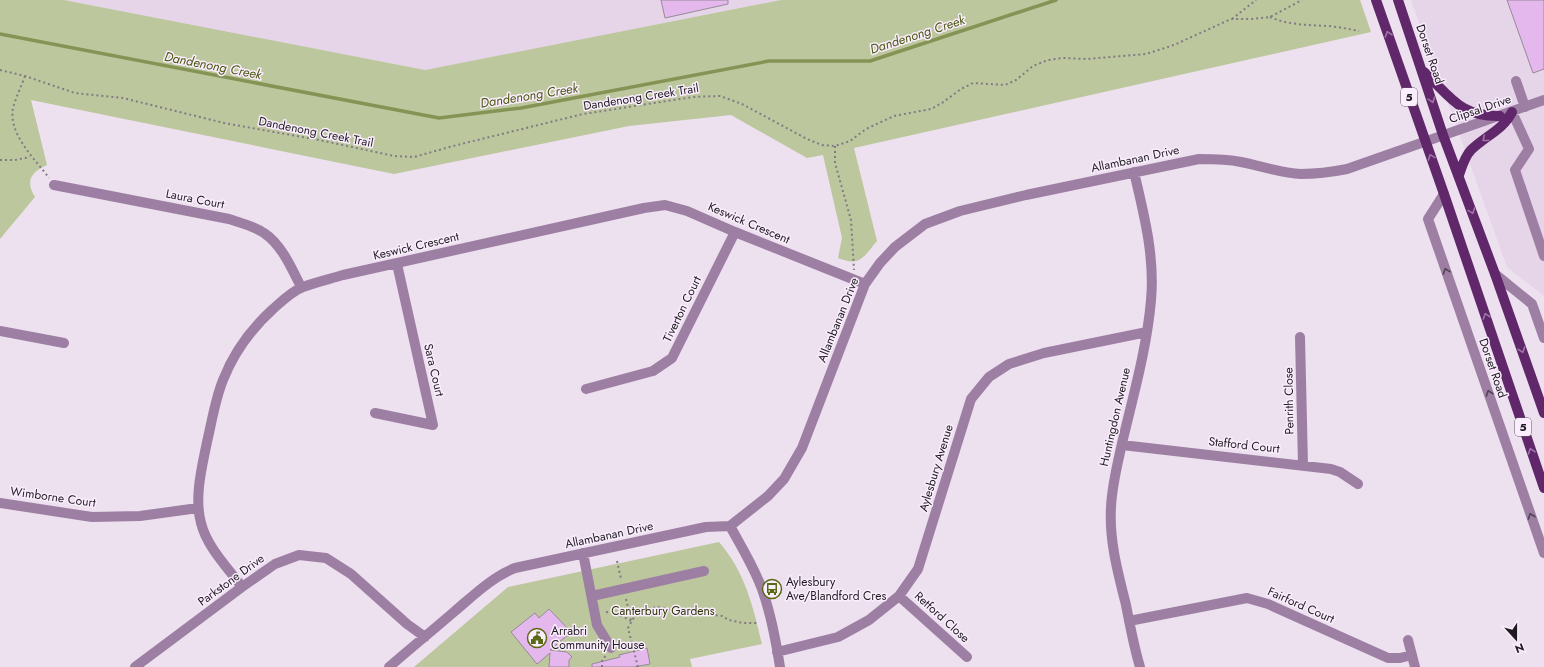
<svg xmlns="http://www.w3.org/2000/svg" width="1544" height="667" font-family="Jost,sans-serif">
	<rect width="100%" height="100%" fill="#ede0ef"/>
	<path fill="#e6d4e9" d="M64 0H781L425 70Z
		M1411 0H1544V296L1507 267Z"/>
	<path fill="#bcc79d" d="M0 0H64L425 70 781 0H1360L1371 32 854 148 877 241C863 257 861 267 838 258L842 238 823 155 807 158 731 115 629 126 394 174 31 100 47 165C31 172 25 181 35 197L0 239Z
		M719 542C745 572 753 606 762 644L690 659 692 667H414L508 587Z"/>
	<g fill="none" stroke-linecap="round" stroke-linejoin="round">
		<path stroke="#859455" stroke-width="3.5" d="M0 34 439 118 521 108 769 61H870L1056 0"/>
	</g>
	<path fill="#e5b8ed" stroke="#968a98" d="M661 0H728V4L665 18Z
		M1507 0H1544V69L1533 73Z
		M549 609 571 632 550 650 567 652 572 657 569 660V667H549L550 653 537 664 511 632 535 613 539 618Z
		M647 648 650 664 634 667H592V664L620 657 619 655Z"/>
	<g fill="none" stroke-linecap="round" stroke-linejoin="round">
		<path stroke="#827a84" stroke-width="2" stroke-dasharray="2 3" stroke-linecap="butt" d="M1270 17C1288 25 1308 25 1328 26 1339 27 1349 29 1359 31
			M1232 19 1256 0
			M0 70 25 76 75 93 123 98 224 123 319 140 394 156 414 157 453 146 583 114 693 97 720 96 742 104 807 139 822 145 835 146 850 141 866 129 894 116 931 109 942 103 961 89 973 83 1005 85 1016 80 1033 66 1048 60 1063 58 1087 59 1146 54 1174 45 1231 19H1250L1270 17 1302 0
			M25 76C21 87 16 97 13 108 8 134 35 159 49 178
			M835 146V163L851 220 854 270
			M0 160H15L30 157
			M617 561 621 579
			M626 599 631 620
			M606 612 618 614 631 621
			M602 667V661L606 655
			M638 667 628 628 637 612C653 607 661 604 676 613L691 610 703 614 722 616 729 620 743 623H758"/>
		<path stroke="#9e7fa4" stroke-width="10" d="M1516 81 1525 107
			M1512 112 1529 149 1515 170 1544 256
			M1134 172C1144 214 1155 257 1151 300 1147 347 1134 393 1123 439 1118 462 1112 484 1111 507 1109 541 1118 573 1126 605 1130 626 1134 647 1140 667
			M54 185 229 219C241 223 254 226 264 233 282 245 292 269 301 287
			M1444 194 1428 219 1544 553
			M1495 274 1532 304 1544 338
			M0 331 64 343
			M1300 337 1303 465
			M586 389 653 371 672 358 735 232
			M375 413 433 425 397 264
			M1122 445 1331 469 1340 472 1358 484
			M0 503 92 517 140 516 198 508
			M730 526C741 546 754 567 762 589 771 614 776 641 780 667
			M583 553 597 625 611 648
			M242 587C227 567 207 547 201 523 194 497 202 467 207 442 212 421 215 400 223 380 234 352 252 328 273 309 282 301 292 291 303 287 316 282 330 279 343 275L644 208 665 205 687 211 735 232 865 284
			M592 596 704 571
			M899 596 967 657
			M1129 621 1247 598 1268 604 1388 658H1400L1412 655
			M1408 640 1415 667
			M777 652 838 637 869 620 899 596 918 569 971 399 989 377 1009 364 1044 353 1147 332
			M135 667 242 587 275 564 299 555 326 558 351 574 407 624 425 637
			M389 667C411 648 433 630 455 611 474 595 492 577 515 568L706 527 730 526 768 496 784 479 802 448 865 284 880 263 895 247 925 224 960 211 1026 195 1199 159C1213 159 1227 159 1241 162 1261 166 1281 173 1301 174 1317 174 1332 172 1347 169L1544 100"/>
		<path stroke="#61276b" stroke-width="10" d="M1376 0 1444 194 1544 488
			M1398 0 1443 135 1495 274 1544 413
			M1424 72C1451 97 1460 117 1500 116
			M1459 175C1462 166 1465 156 1471 150 1485 136 1503 130 1512 112"/>
	</g>
	<defs><path id="oneway-chevron" d="M-2-3.5L2.5 0L-2 3.5" fill="none" stroke-width="1.6" stroke-linecap="round" stroke-linejoin="round"/></defs>
	<g stroke="#9e76a5">
		<use href="#oneway-chevron" transform="translate(1388 34) rotate(-109)"/>
		<use href="#oneway-chevron" transform="translate(1432 100) rotate(72)"/>
		<use href="#oneway-chevron" transform="translate(1485 139) rotate(141)"/>
		<use href="#oneway-chevron" transform="translate(1431 157) rotate(-110)"/>
		<use href="#oneway-chevron" transform="translate(1472 211) rotate(70)"/>
		<use href="#oneway-chevron" transform="translate(1486 316) rotate(-109)"/>
		<use href="#oneway-chevron" transform="translate(1522 350) rotate(71)"/>
		<use href="#oneway-chevron" transform="translate(1531 451) rotate(-109)"/>
	</g>
	<g stroke="#524355">
		<use href="#oneway-chevron" transform="translate(1446 271) rotate(-109)"/>
		<use href="#oneway-chevron" transform="translate(1489 393) rotate(-109)"/>
		<use href="#oneway-chevron" transform="translate(1531 516) rotate(-109)"/>
	</g>
	<defs>
		<symbol id="bus-ring" viewBox="-11 -11 22 22"><circle r="9.5" fill="#faedfd" stroke="#5a6a14" stroke-width="1.5"/><path d="M-5-6H5V4H4V6H2V4H-2V6H-4V4H-5ZM-3.5-4V0h7V-4ZM-3.5 1.2v1.5H-2V1.2ZM2 1.2v1.5H3.5V1.2Z" fill="#5a6a14"/></symbol>
		<symbol id="civic-ring" viewBox="-11 -11 22 22"><circle r="9.5" fill="#faedfd" stroke="#5a6a14" stroke-width="1.5"/><path d="M-.6-6.5H3V-4.5H.6V-3L4-1V1h2V6H-6V1h2V-1L-.6-3ZM-1.2 2.5V6h2.4V2.5Z" fill="#5a6a14"/></symbol>
	</defs>
	<g fill-rule="evenodd">
		<use href="#bus-ring" x="761" y="578" width="22" height="22"/>
		<use href="#civic-ring" x="526" y="627" width="22" height="22"/>
	</g>
	<g text-anchor="middle" stroke-width="3" stroke-linejoin="round" paint-order="stroke">
		<g fill="#faedfd" stroke="#615a62" stroke-width="1">
			<rect x="1401" y="88" width="16" height="18" rx="3"/>
			<rect x="1515" y="418" width="16" height="18" rx="3"/>
		</g>
		<g font-size="11" font-weight="bold" fill="#1f1b20">
			<text x="1409" y="101">5</text>
			<text x="1523" y="431">5</text>
		</g>
		<g font-size="12" fill="#1f1b20" stroke="#faedfd">
			<text transform="translate(1430 54) rotate(71)" y="4">Dorset Road</text>
			<text transform="translate(641 97) rotate(-9)" y="4">Dandenong Creek Trail</text>
			<text transform="translate(1480 109) rotate(-19)" y="4">Clipsal Drive</text>
			<text transform="translate(316 132) rotate(11)" y="4">Dandenong Creek Trail</text>
			<text transform="translate(1135 159) rotate(-12)" y="4">Allambanan Drive</text>
			<text transform="translate(195 199) rotate(11)" y="4">Laura Court</text>
			<text transform="translate(749 223) rotate(23)" y="4">Keswick Crescent</text>
			<text transform="translate(416 246) rotate(-13)" y="4">Keswick Crescent</text>
			<text transform="translate(682 309) rotate(-64)" y="4">Tiverton Court</text>
			<text transform="translate(838 320) rotate(-68)" y="4">Allambanan Drive</text>
			<text transform="translate(1493 368) rotate(71)" y="4">Dorset Road</text>
			<text transform="translate(434 370) rotate(77)" y="4">Sara Court</text>
			<text transform="translate(1289 401) rotate(-91)" y="4">Penrith Close</text>
			<text transform="translate(1115 417) rotate(-77)" y="4">Huntingdon Avenue</text>
			<text transform="translate(1244 445) rotate(6)" y="4">Stafford Court</text>
			<text transform="translate(936 468) rotate(-73)" y="4">Aylesbury Avenue</text>
			<text transform="translate(53 497) rotate(8)" y="4">Wimborne Court</text>
			<text transform="translate(609 535) rotate(-12)" y="4">Allambanan Drive</text>
			<text transform="translate(231 580) rotate(-36)" y="4">Parkstone Drive</text>
			<text transform="translate(1301 605) rotate(24)" y="4">Fairford Court</text>
			<text transform="translate(942 617) rotate(42)" y="4">Retford Close</text>
		</g>
		<g font-size="12" fill="#1f1b20" stroke="#faedfd" text-anchor="start">
			<text x="786" y="586">Aylesbury<tspan x="786" dy="14">Ave/Blandford Cres</tspan></text>
			<text x="551" y="635">Arrabri<tspan x="551" dy="14">Community House</tspan></text>
		</g>
		<g font-size="12" fill="#2c3503" stroke="#faedfd">
			<text x="663" y="615">Canterbury Gardens</text>
		</g>
		<g font-size="13" font-style="italic" fill="#4c5912" stroke="#faedfd">
			<text transform="translate(917 34) rotate(-18)" y="5">Dandenong Creek</text>
			<text transform="translate(213 65) rotate(11)" y="5">Dandenong Creek</text>
			<text transform="translate(529 95) rotate(-9)" y="5">Dandenong Creek</text>
		</g>
	</g>
	<g transform="translate(1516 639) rotate(159)" stroke="#faedfd" stroke-width="3" paint-order="stroke">
	<path d="M0-3L7 15L0 10L-7 15Z" fill="#1f1b20"/>
	<text y="-6" font-size="11" font-weight="bold" text-anchor="middle" fill="#1f1b20">N</text>
	</g>
</svg>
